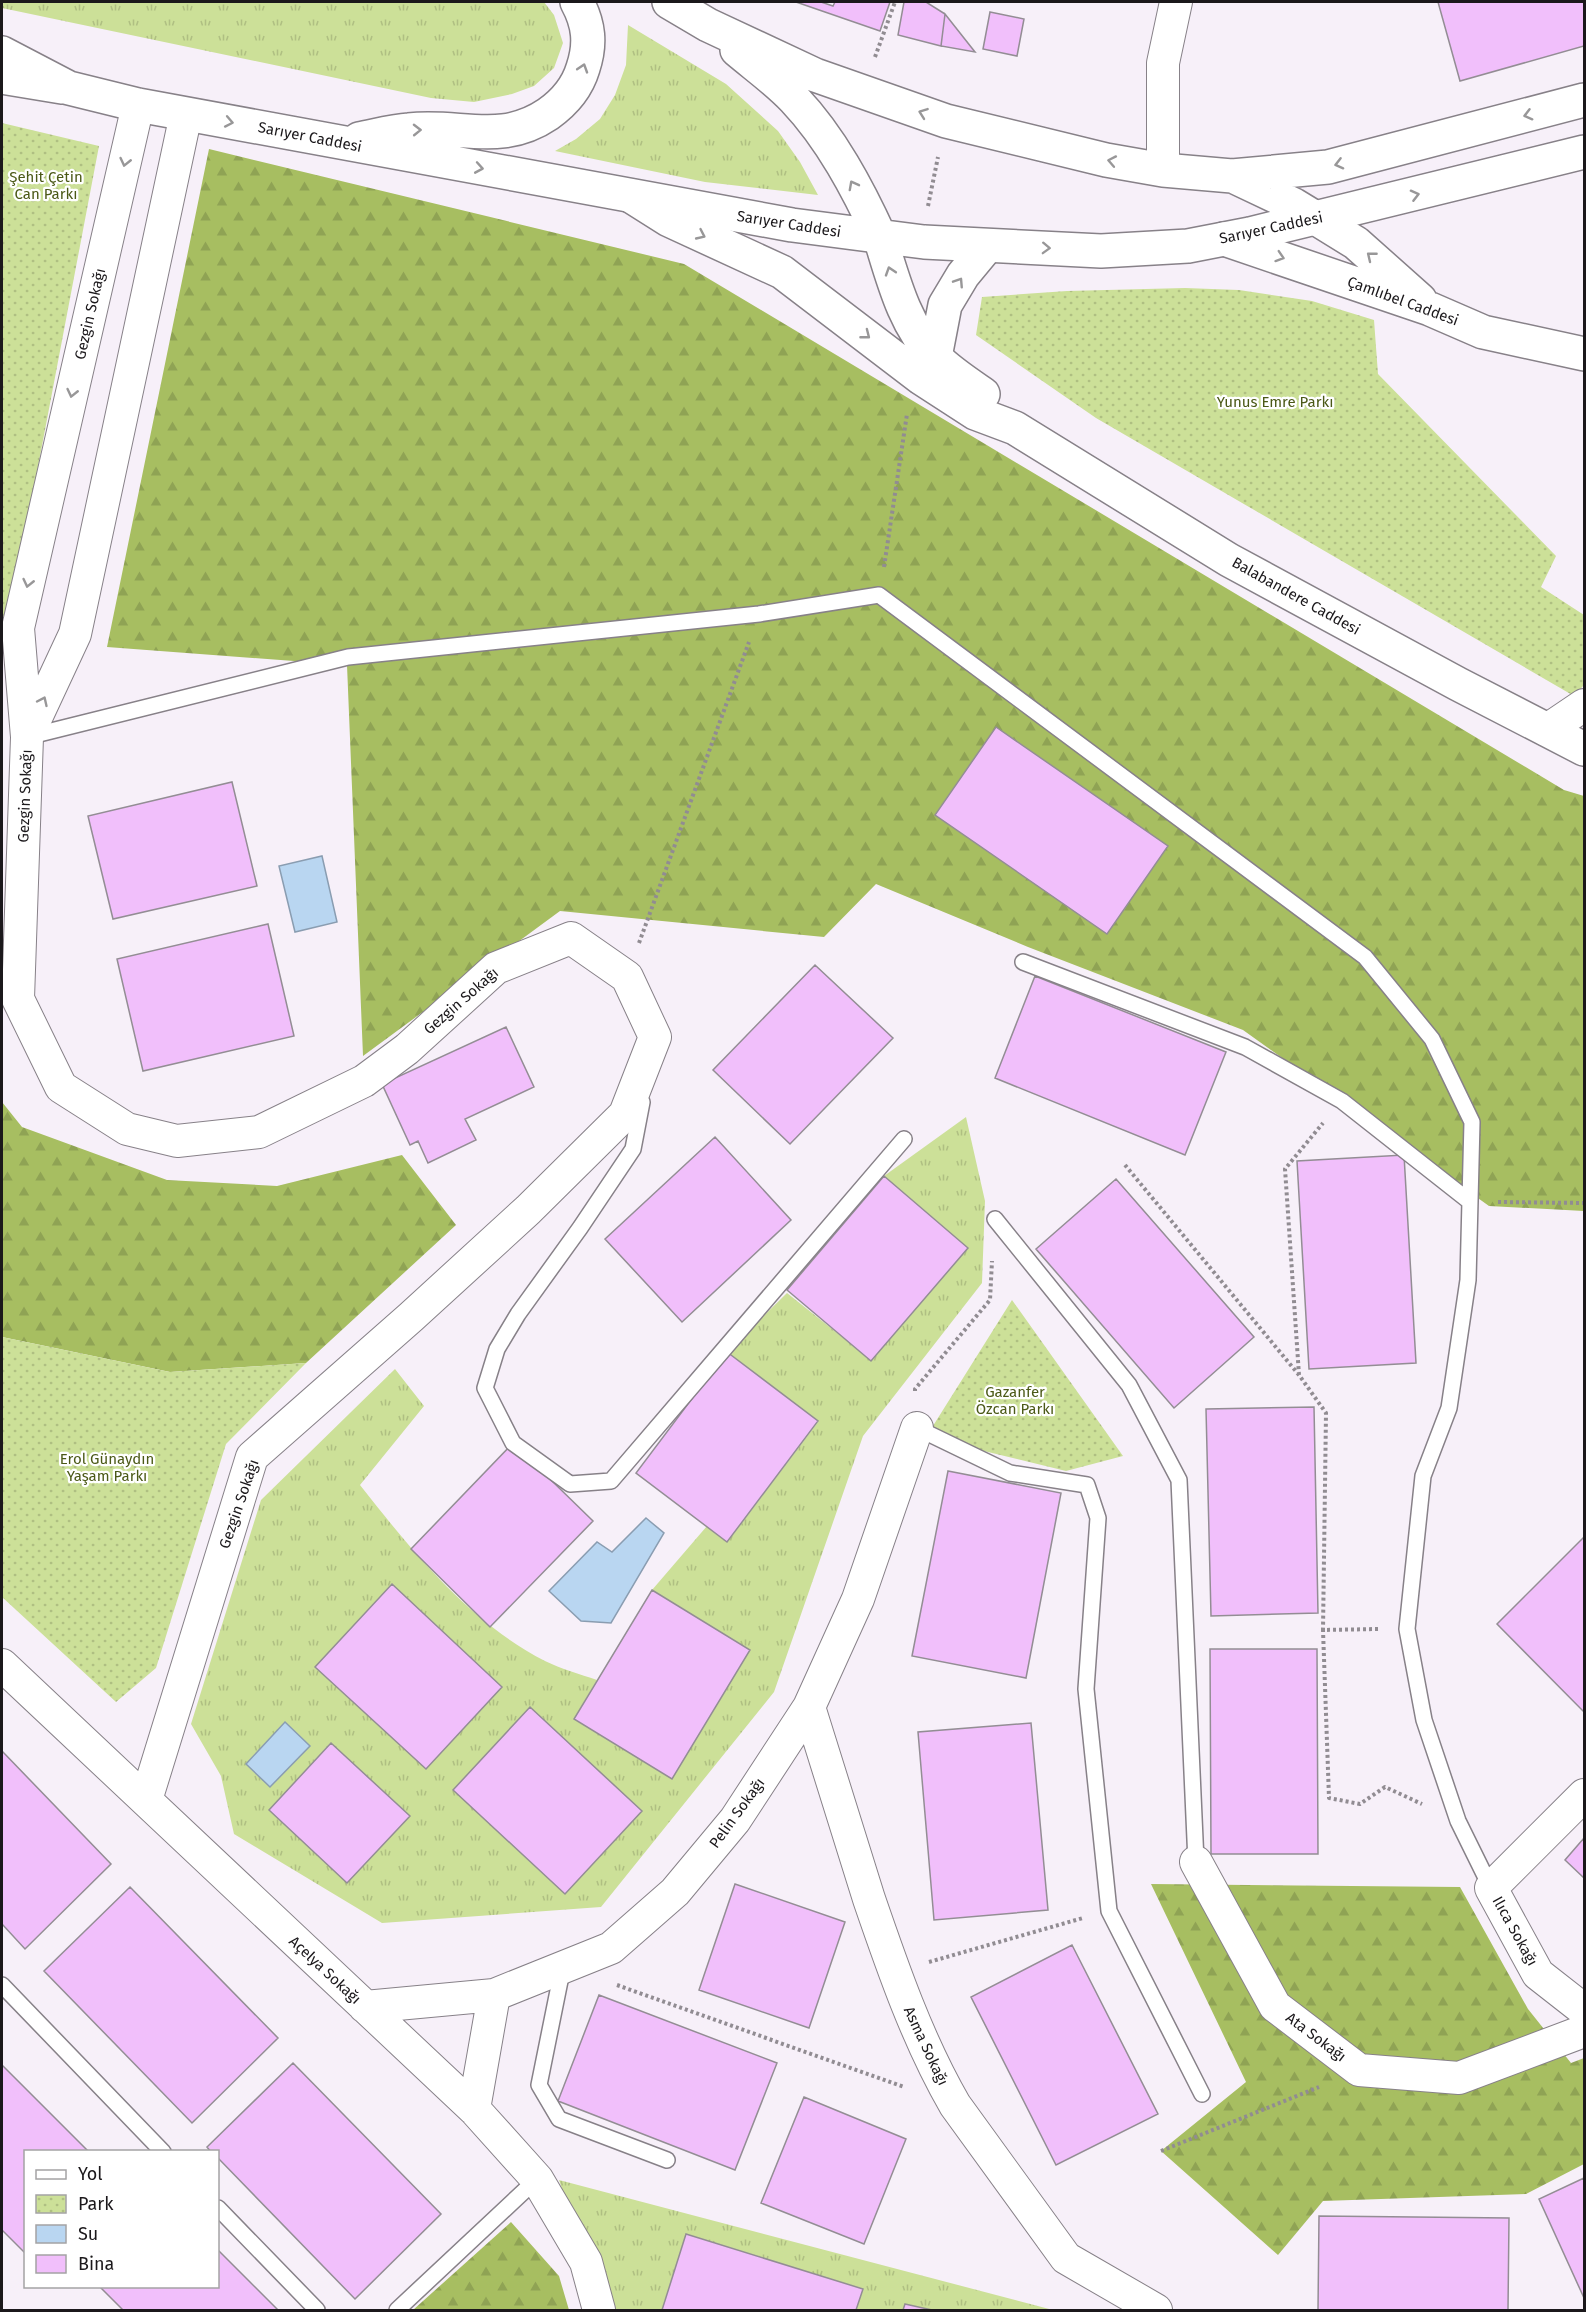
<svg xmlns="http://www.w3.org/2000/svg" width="1586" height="2312" font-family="'Fira Sans',sans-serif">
	<defs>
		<pattern id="grass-tufts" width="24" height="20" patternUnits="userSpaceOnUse" patternTransform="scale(1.5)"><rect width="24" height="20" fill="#cce098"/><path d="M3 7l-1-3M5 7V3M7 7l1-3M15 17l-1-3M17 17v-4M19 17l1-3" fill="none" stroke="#afbf82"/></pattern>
		<pattern id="forest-firs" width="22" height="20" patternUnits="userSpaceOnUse" patternTransform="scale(1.5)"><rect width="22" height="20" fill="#a7be61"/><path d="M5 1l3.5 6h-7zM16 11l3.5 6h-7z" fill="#8fa354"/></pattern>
		<pattern id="park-dots" width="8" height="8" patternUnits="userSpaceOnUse" patternTransform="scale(1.5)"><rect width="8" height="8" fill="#cce098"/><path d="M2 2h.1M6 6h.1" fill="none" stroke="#afbf82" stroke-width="1.8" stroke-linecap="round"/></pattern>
	</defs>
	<rect width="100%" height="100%" fill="#f7f0f9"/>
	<path fill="url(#grass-tufts)" d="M2 2H544L554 15 563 43 554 68 534 86 512 94 474 102 431 98 2 8Z
		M628 25 726 84 778 131 800 162 818 195 705 182 555 151 576 139 600 119 615 95 626 65Z
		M966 1117 985 1201 982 1283 863 1436 774 1692 601 1907 382 1923 234 1834 221 1776 191 1724 261 1500 395 1369 424 1406 360 1485C412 1551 469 1622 545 1661 561 1669 580 1674 597 1680L574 1719 672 1778 750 1650 652 1590 707 1526 728 1541 818 1422 727 1352 787 1293 871 1360 884 1176Z
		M559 2180 1053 2310H603Z"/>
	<path fill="url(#forest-firs)" d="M209 149 684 264 1564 790 1584 796V1211L1489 1206 1243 1030 1028 947 876 884 824 937 560 911 363 1056 347 665 107 647Z
		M2 1102 22 1127 167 1180 277 1186 402 1155 456 1225 306 1363 170 1372 2 1337Z
		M1151 1884 1460 1887 1528 2009 1571 2063 1584 2058V2164L1526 2194 1323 2201 1278 2255 1161 2151 1246 2082Z
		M511 2222 559 2276 569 2310H413Z"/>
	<path fill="url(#park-dots)" d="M2 123 99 146 2 656Z
		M1185 288 1239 290 1312 301 1374 320 1378 374 1556 556 1541 587 1584 615V685L1574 696 1096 418 976 335 982 297 1067 291Z
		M1012 1300 1123 1456 1066 1471 926 1437Z
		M2 1337 170 1372 306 1363 226 1444 156 1668 116 1702 2 1597Z"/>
	<path fill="#b9d6f1" stroke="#8a9db1" stroke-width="1.5" d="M322 856 337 922 295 932 279 866Z
		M646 1518 664 1533 611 1623 581 1621 549 1591 597 1542 612 1552Z
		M285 1722 310 1746 270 1787 246 1764Z"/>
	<path fill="#f1bffb" stroke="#938d94" stroke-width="1.5" d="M796 2H821L833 6 835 2H890L880 31Z
		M904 2H926L945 14 941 46 898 35Z
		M1438 2H1584V46L1460 81Z
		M990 12 1024 19 1017 56 983 49Z
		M945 14 975 52 941 46Z
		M996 727 1168 846 1107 934 935 815Z
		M232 782 257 886 113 919 88 816Z
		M268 924 294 1036 143 1071 117 959Z
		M815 965 893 1038 790 1144 713 1070Z
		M1035 976 1226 1052 1185 1155 995 1078Z
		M506 1027 534 1087 465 1119 476 1140 428 1163 418 1141 410 1145 382 1084Z
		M715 1137 791 1220 682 1322 605 1239Z
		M1404 1155 1416 1363 1309 1369 1297 1161Z
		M884 1176 968 1248 871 1361 787 1290Z
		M1116 1179 1254 1337 1174 1408 1036 1249Z
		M727 1352 818 1421 727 1542 636 1473Z
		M1314 1407 1318 1613 1211 1616 1206 1409Z
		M513 1443 593 1521 490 1627 411 1549Z
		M948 1471 1061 1493 1026 1678 912 1656Z
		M1584 1537V1712L1497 1624Z
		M392 1584 502 1687 426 1769 315 1667Z
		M652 1590 750 1650 672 1779 574 1719Z
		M1210 1649H1317L1318 1854H1211Z
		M530 1707 642 1811 565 1894 453 1790Z
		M1031 1723 1048 1910 934 1920 918 1732Z
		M331 1743 410 1816 347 1883 269 1810Z
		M2 1751 111 1864 25 1949 2 1924Z
		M1584 1838V1878L1565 1860Z
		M735 1884 845 1922 809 2028 699 1990Z
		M130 1887 278 2038 192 2123 44 1971Z
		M1072 1945 1158 2114 1056 2165 971 1997Z
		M599 1995 777 2063 735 2170 558 2101Z
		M293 2063 441 2214 355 2299 218 2158V2152H211L207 2147Z
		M2 2065 89 2152H26V2254L2 2230Z
		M804 2097 906 2139 864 2244 761 2203Z
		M1584 2178V2298L1539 2199Z
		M1319 2216 1509 2218 1508 2310H1318Z
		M686 2234 863 2289 856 2310H662Z
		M218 2250 278 2310H123L99 2286H218Z
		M905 2304 932 2310H903Z"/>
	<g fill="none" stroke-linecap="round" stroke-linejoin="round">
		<defs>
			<path id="service" d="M27 737 348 657 759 614 879 595 1365 957 1432 1039 1472 1122 1468 1280 1449 1408 1423 1476 1407 1629 1424 1720 1458 1821 1491 1888
				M1023 962 1245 1047 1342 1101 1469 1201
				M642 1102 633 1149 580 1228 518 1314 497 1349 485 1388 513 1443 570 1484 611 1481 904 1139
				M995 1219 1129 1385 1179 1480 1196 1862
				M917 1428 1010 1473 1087 1485 1098 1518 1086 1689 1109 1911 1202 2094
				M563 1966 539 2085 559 2119 667 2160
				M2 1985 163 2152
				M218 2208 317 2310
				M397 2310 537 2179"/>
			<path id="minor" d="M138 105 18 628 27 737 75 634 186 114
				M1163 170V63L1176 2
				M1547 730 1584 705
				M27 737 18 999 61 1087 127 1129 177 1141 259 1132 364 1081 407 1049 496 968 571 938 627 977 655 1037 625 1114 528 1210 411 1317 252 1457 146 1800
				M2 1665 474 2109 537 2179 586 2262 599 2310
				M809 1707C829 1771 849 1835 869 1899 893 1969 918 2041 955 2105L1066 2258 1156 2310
				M1584 1795 1491 1888 1538 1974 1584 2010
				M1196 1862 1275 2006 1359 2070 1459 2078 1584 2031
				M365 2007 494 1995
				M474 2109 494 1995 611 1948 675 1892 735 1820 809 1707 858 1599 917 1428"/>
			<path id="tertiary" d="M1317 219 1356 243 1420 300
				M1224 239 1430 309 1483 332 1584 354"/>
			<path id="secondary" d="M2 77 62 87
				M631 196 669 220 782 272 921 378 975 413 1015 428 1229 560 1458 684 1584 749
				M880 237C893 279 904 325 936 358 950 372 967 383 983 394
				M935 357 945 305 963 275 987 246"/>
			<path id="primary" d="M669 2 708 25 815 75 946 121 1106 160 1163 170 1232 176 1328 167 1584 100
				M737 50C756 66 777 81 794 99 831 138 858 189 880 237
				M2 53 69 88 138 105 792 225 924 242 1101 251 1188 246 1250 234 1584 152
				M359 139C375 136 392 131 409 130 460 124 501 146 548 114 565 102 577 88 583 68 591 44 589 24 577 2
				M1233 176 1294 205 1317 219"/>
		</defs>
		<use href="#service" stroke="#878188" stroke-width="18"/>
		<use href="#minor" stroke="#878188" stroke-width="34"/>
		<use href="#tertiary" stroke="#878188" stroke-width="36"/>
		<use href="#secondary" stroke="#878188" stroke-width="36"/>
		<use href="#primary" stroke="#878188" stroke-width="36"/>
		<path stroke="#918c92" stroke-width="4" stroke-dasharray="3 3" stroke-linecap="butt" d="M875 57 895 2
			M928 206 938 157
			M884 567 907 414
			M639 943 749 642
			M1125 1165 1299 1375 1326 1413 1323 1630
			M1498 1202 1584 1203
			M1299 1375 1285 1169 1323 1123
			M915 1391V1389L990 1300 992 1261
			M1378 1629 1323 1630 1329 1798 1360 1804 1385 1787 1422 1804
			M929 1962 1083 1918
			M617 1985 904 2087
			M1161 2151 1319 2087"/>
		<use href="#service" stroke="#fff" stroke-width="15"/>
		<use href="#minor" stroke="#fff" stroke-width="32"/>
		<use href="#tertiary" stroke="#fff" stroke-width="33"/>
		<use href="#secondary" stroke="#fff" stroke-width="33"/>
		<use href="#primary" stroke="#fff" stroke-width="33"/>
	</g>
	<defs><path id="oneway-chevron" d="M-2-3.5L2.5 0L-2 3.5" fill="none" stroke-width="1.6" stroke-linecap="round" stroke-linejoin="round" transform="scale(1.5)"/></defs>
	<g stroke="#989798">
		<use href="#oneway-chevron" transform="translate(583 68) rotate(-72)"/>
		<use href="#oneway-chevron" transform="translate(923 113) rotate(-160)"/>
		<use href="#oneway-chevron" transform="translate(1528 115) rotate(165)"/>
		<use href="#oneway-chevron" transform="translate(229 122) rotate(11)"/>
		<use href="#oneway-chevron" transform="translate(417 130) rotate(-1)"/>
		<use href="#oneway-chevron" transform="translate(1112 161) rotate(-169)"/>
		<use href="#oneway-chevron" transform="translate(125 162) rotate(103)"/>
		<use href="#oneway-chevron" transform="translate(1339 164) rotate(166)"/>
		<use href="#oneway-chevron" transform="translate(479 168) rotate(10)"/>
		<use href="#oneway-chevron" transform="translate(853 185) rotate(-118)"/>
		<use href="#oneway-chevron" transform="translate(1415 195) rotate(-14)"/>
		<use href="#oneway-chevron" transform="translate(701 235) rotate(25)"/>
		<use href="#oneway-chevron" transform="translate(1046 248) rotate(2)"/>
		<use href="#oneway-chevron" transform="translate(1371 256) rotate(-141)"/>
		<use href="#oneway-chevron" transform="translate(1280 257) rotate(18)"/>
		<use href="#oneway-chevron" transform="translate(890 271) rotate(-108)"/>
		<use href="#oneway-chevron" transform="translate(959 282) rotate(-57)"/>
		<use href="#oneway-chevron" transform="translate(866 335) rotate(38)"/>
		<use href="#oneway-chevron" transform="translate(72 393) rotate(103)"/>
		<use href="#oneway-chevron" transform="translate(28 583) rotate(103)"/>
		<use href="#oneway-chevron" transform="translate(43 701) rotate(-65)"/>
	</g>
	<g text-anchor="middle" stroke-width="4.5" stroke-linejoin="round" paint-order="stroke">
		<g font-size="15" fill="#1b181b" stroke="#fff">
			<text transform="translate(310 137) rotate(11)" y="5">Sarıyer Caddesi</text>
			<text transform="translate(789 224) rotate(9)" y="5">Sarıyer Caddesi</text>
			<text transform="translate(1271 228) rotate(-12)" y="5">Sarıyer Caddesi</text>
			<text transform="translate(1403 301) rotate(20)" y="5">Çamlıbel Caddesi</text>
			<text transform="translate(90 314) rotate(-77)" y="5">Gezgin Sokağı</text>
			<text transform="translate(1296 596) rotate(29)" y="5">Balabandere Caddesi</text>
			<text transform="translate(25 796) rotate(-88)" y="5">Gezgin Sokağı</text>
			<text transform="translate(461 1001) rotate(-41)" y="5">Gezgin Sokağı</text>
			<text transform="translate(239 1504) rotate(-71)" y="5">Gezgin Sokağı</text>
			<text transform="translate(737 1813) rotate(-54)" y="5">Pelin Sokağı</text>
			<text transform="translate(1515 1931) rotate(61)" y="5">Ilıca Sokağı</text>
			<text transform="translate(325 1970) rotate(43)" y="5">Açelya Sokağı</text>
			<text transform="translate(1316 2037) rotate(37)" y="5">Ata Sokağı</text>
			<text transform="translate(926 2046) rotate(65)" y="5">Asma Sokağı</text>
		</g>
		<g font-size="15" fill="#4b5917" stroke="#fff">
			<text x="46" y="182">Şehit Çetin<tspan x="46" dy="17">Can Parkı</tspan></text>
			<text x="1275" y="407">Yunus Emre Parkı</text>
			<text x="1015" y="1397">Gazanfer<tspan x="1015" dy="17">Özcan Parkı</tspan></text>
			<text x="107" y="1464">Erol Günaydın<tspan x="107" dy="17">Yaşam Parkı</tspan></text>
		</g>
	</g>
	<rect width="1586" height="2312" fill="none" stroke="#1b181b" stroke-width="6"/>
	<rect x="24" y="2150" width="195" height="138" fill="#ffffff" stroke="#a4a3a4" stroke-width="1.5"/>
	<rect x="36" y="2170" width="30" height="9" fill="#ffffff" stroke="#a4a3a4" stroke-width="1.5"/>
	<text x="78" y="2180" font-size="18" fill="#1b181b">Yol</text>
	<rect x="36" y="2195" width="30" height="18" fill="url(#park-dots)" stroke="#a4a3a4" stroke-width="1.5"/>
	<text x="78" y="2210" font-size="18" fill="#1b181b">Park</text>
	<rect x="36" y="2225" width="30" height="18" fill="#b9d6f1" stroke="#a4a3a4" stroke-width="1.5"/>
	<text x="78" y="2240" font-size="18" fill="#1b181b">Su</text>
	<rect x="36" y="2255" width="30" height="18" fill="#f1bffb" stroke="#a4a3a4" stroke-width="1.5"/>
	<text x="78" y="2270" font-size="18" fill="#1b181b">Bina</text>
</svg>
